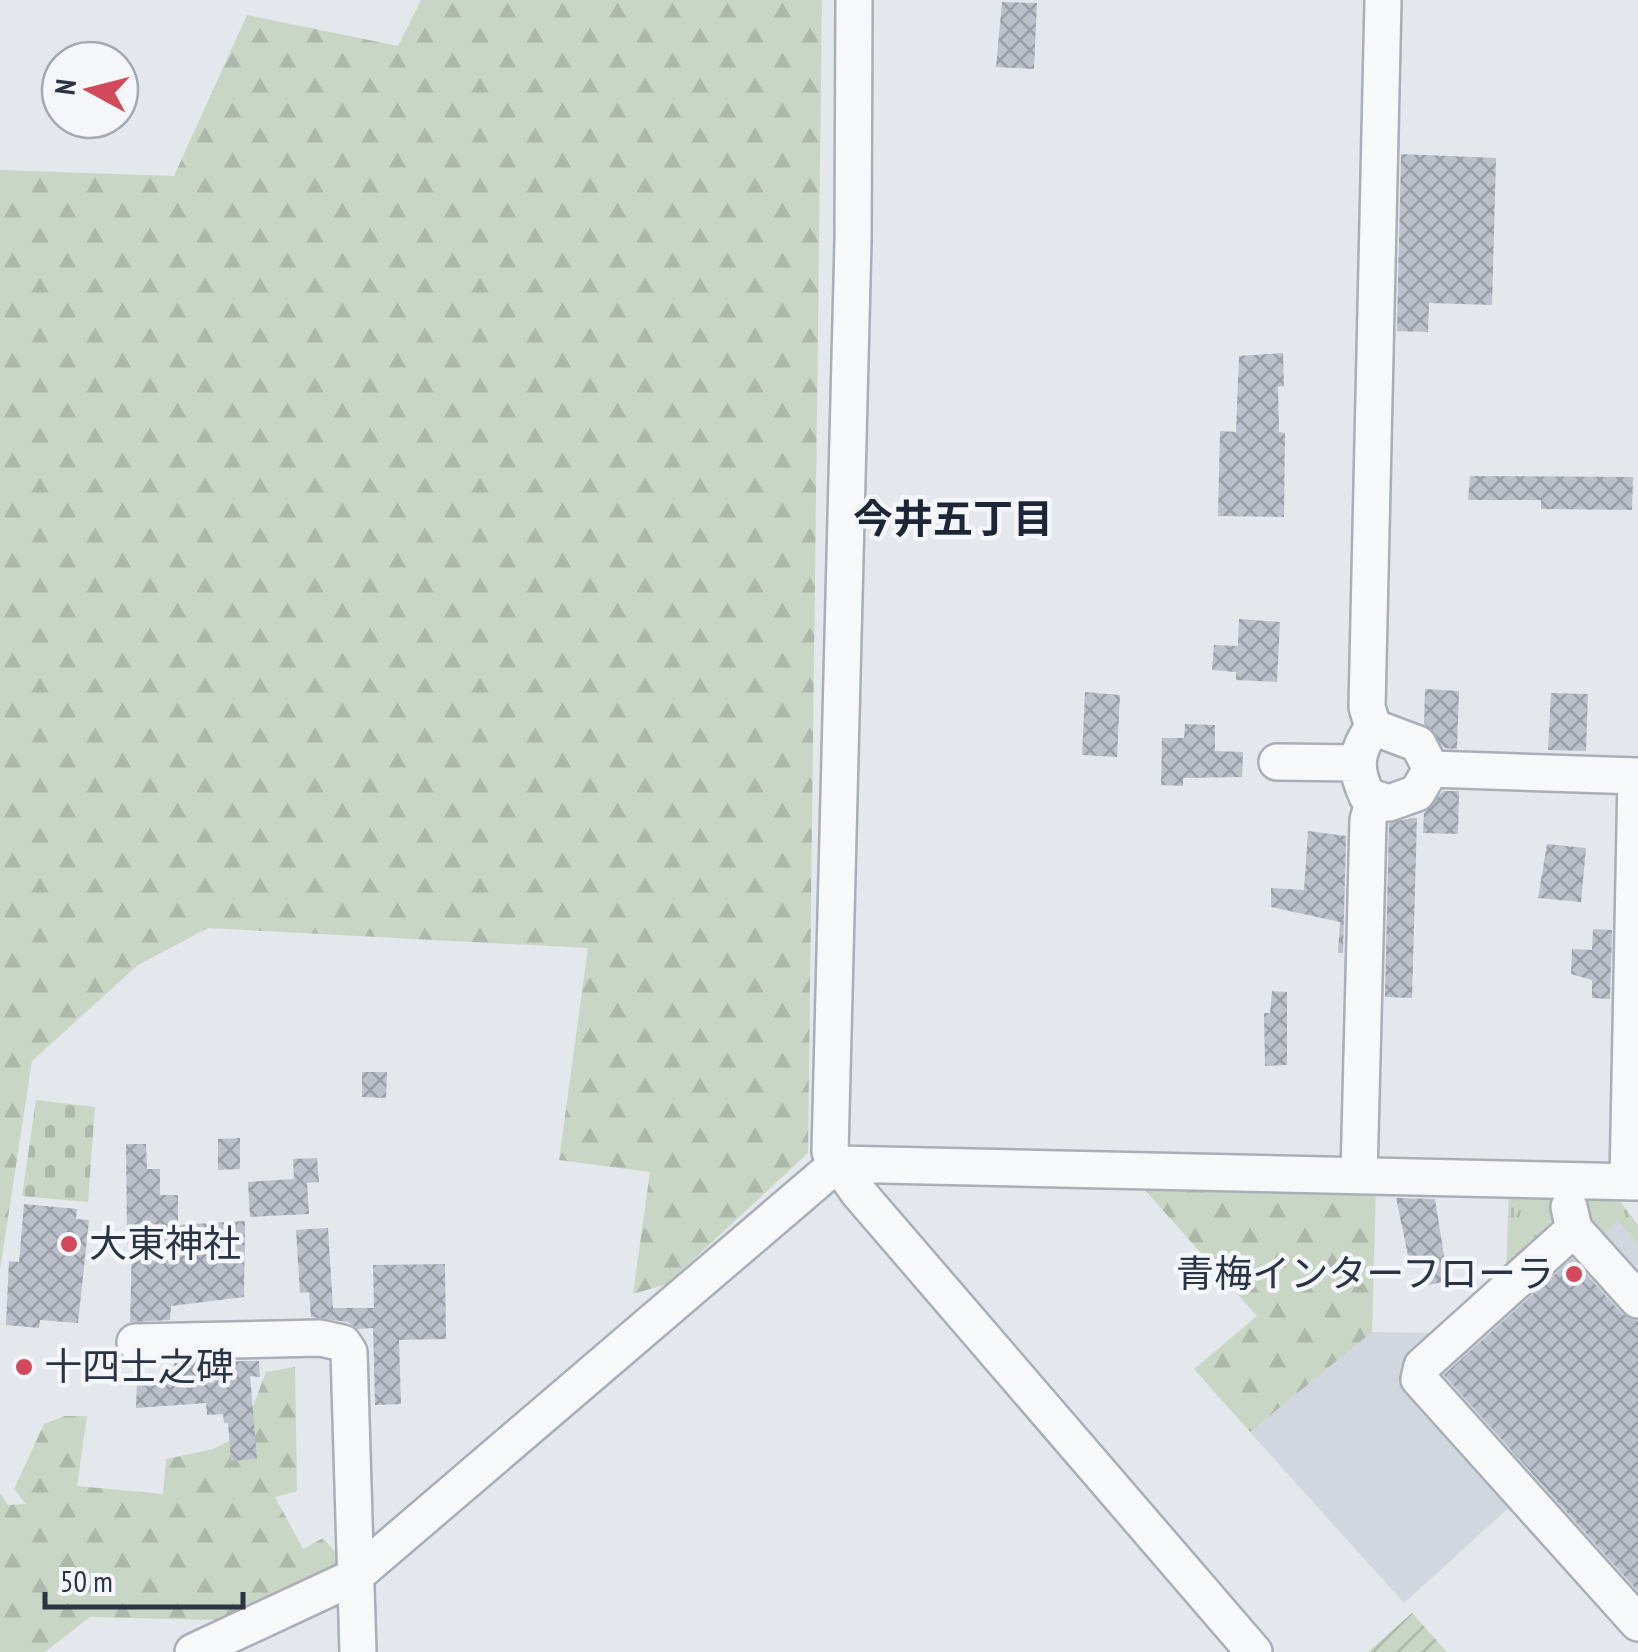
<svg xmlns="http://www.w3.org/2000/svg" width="1638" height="1652" font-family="'PT Sans Narrow','Noto Sans JP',sans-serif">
	<defs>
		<pattern id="grass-tufts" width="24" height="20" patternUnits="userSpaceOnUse" patternTransform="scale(2.5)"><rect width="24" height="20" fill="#c9d6c5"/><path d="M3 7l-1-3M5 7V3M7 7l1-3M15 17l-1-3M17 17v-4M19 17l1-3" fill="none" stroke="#adb8ab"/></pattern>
		<pattern id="forest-firs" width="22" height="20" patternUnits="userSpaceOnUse" patternTransform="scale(2.5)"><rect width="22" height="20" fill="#c9d6c5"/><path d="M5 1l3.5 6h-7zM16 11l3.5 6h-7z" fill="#adb8ab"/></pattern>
		<pattern id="cemetery-stones" width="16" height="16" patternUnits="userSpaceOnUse" patternTransform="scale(2.5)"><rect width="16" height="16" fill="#c9d6c5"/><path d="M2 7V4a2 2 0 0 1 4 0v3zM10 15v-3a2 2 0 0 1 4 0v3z" fill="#adb8ab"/></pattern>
		<pattern id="garden-furrows" width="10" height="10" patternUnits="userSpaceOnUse" patternTransform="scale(2.5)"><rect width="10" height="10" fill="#c9d6c5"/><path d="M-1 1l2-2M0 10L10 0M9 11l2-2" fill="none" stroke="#adb8ab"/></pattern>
		<pattern id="building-cross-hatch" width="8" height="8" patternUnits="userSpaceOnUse" patternTransform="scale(2.5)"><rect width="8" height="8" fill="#bbc0ca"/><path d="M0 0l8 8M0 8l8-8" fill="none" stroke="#989da6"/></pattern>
	</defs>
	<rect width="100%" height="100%" fill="#e4e7ec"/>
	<path fill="#d2d6de" d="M1509 1191 1638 1225V1641L1514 1503 1404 1603 1250 1432 1372 1332 1435 1333 1506 1269Z"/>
	<path fill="url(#grass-tufts)" d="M1509 1191 1558 1192 1557 1223 1507 1269Z
		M1614 1193 1638 1225V1244L1618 1221 1600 1237 1580 1215 1581 1195Z"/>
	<path fill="url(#forest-firs)" d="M421 0H822L808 1153 667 1284 633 1294 650 1172 559 1160 588 948 208 928 138 965 32 1061 0 1270V170L174 176 247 15 398 46Z
		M1136 1180 1376 1187 1372 1332 1250 1432 1194 1369 1257 1316Z
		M295 1367 297 1491 275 1497 303 1549 323 1538 348 1567 257 1611 216 1620 90 1617 45 1652H0V1493L8 1505 26 1504 14 1489 44 1424 65 1416H87L77 1486 163 1494 166 1459 213 1449 242 1435 266 1372Z"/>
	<path fill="url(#cemetery-stones)" d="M36 1100 95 1107 88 1202 22 1196Z"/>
	<path fill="url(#garden-furrows)" d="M1412 1613 1447 1652H1368Z"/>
	<path fill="url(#building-cross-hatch)" d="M1002 2 1037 3 1034 69 996 67Z
		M1401 154 1496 158 1492 305 1429 303 1428 332 1397 331Z
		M1283 353 1284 386 1278 387 1279 432 1285 433 1284 517 1218 516 1220 431 1236 432 1239 356Z
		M1470 476 1633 477 1632 510 1541 509V500H1468Z
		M1239 619 1280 622 1277 682 1236 680V672L1212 670 1214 645 1238 646Z
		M1425 689 1459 691 1457 749 1444 748 1424 723Z
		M1085 692 1120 695 1117 757 1082 755Z
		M1551 693 1588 694 1586 751 1548 750Z
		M1185 724 1215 725V751L1243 752 1242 777 1183 778V786L1161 785 1162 738H1184Z
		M1443 791H1459L1458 834 1423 833 1424 813Z
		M1411 818H1417L1412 998 1385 997 1389 823Z
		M1308 831 1346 836 1343 953H1338L1340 922 1271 907V888L1304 890Z
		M1547 844 1586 848 1581 902 1538 898Z
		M1593 929 1612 930 1610 999 1592 998V980L1571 974 1572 949 1592 950Z
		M1272 991 1287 992V1065L1265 1066 1264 1013H1270Z
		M362 1072H387L386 1098 362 1097Z
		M240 1138V1169L218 1170V1139Z
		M126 1144H146L147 1169H160V1195H178V1225L245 1221 244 1297 171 1306 170 1320 130 1322 132 1244H127Z
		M317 1158 319 1182 307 1183 309 1214 250 1217 248 1182 294 1179 293 1159Z
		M1396 1198 1435 1199 1448 1281 1428 1285 1423 1262 1410 1265Z
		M24 1204 77 1209 76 1219 89 1220 78 1323 40 1320 39 1328 6 1325 9 1261 19 1262Z
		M328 1228 333 1308H374L373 1265 445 1264 446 1339 399 1340 401 1404 375 1405 373 1328 358 1329 348 1322 311 1317 309 1292 300 1293 296 1230Z
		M1572 1259 1622 1314 1638 1321V1591L1444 1375Z
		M259 1361 260 1377 250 1376 257 1459 231 1461 228 1423H224L223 1414 207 1415 206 1403 136 1408 137 1381 175 1383 174 1362Z"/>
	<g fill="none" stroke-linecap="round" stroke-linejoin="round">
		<defs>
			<path id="minor" d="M854 0 853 241 830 1152 858 1192 1254 1652
				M1373 727 1367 707 1383 0
				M1373 727 1418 744 1431 769 1417 793 1389 803 1367 796C1354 768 1355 753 1373 727Z
				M1277 762 1357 763
				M1431 769 1638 776
				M1359 1175 1368 820 1374 798
				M1628 1182 1636 776
				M1569 1207 1574 1229 1638 1300
				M1574 1229 1422 1366 1419 1379 1638 1623
				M135 1342 320 1338 343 1343 349 1352 358 1652
				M193 1652 354 1577 837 1164 1638 1182"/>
		</defs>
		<use href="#minor" stroke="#a9aeb7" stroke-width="40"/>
		<use href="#minor" stroke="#f7f8fa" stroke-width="35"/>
	</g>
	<g fill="#d1495b" stroke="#f4f6f9" stroke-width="4">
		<circle cx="69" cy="1244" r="10"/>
		<circle cx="1574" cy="1274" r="10"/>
		<circle cx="24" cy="1367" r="10"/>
	</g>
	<g text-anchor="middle" stroke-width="9" stroke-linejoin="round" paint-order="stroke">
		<g font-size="38" fill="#2b3445" stroke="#f4f6f9" text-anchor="start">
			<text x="89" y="1257">大東神社</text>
			<text x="1554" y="1287" text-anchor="end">青梅インターフローラ</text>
			<text x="44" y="1380">十四士之碑</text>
		</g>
		<g font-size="40" font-weight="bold" fill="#1d2536" stroke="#f4f6f9">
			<text x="953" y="533">今井五丁目</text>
		</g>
	</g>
	<g transform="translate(90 90) rotate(277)"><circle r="48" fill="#f4f6f9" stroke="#a4a8b1" stroke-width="2.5"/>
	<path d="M0-8L18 38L0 25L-18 38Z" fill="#d1495b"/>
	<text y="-15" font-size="28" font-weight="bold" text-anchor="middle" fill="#2b3445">N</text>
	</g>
	<path d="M45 1592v15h198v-15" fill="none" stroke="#2b3445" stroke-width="5"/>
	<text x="60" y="1592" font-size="30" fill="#2b3445" stroke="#f4f6f9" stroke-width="8" paint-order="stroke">50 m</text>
</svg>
